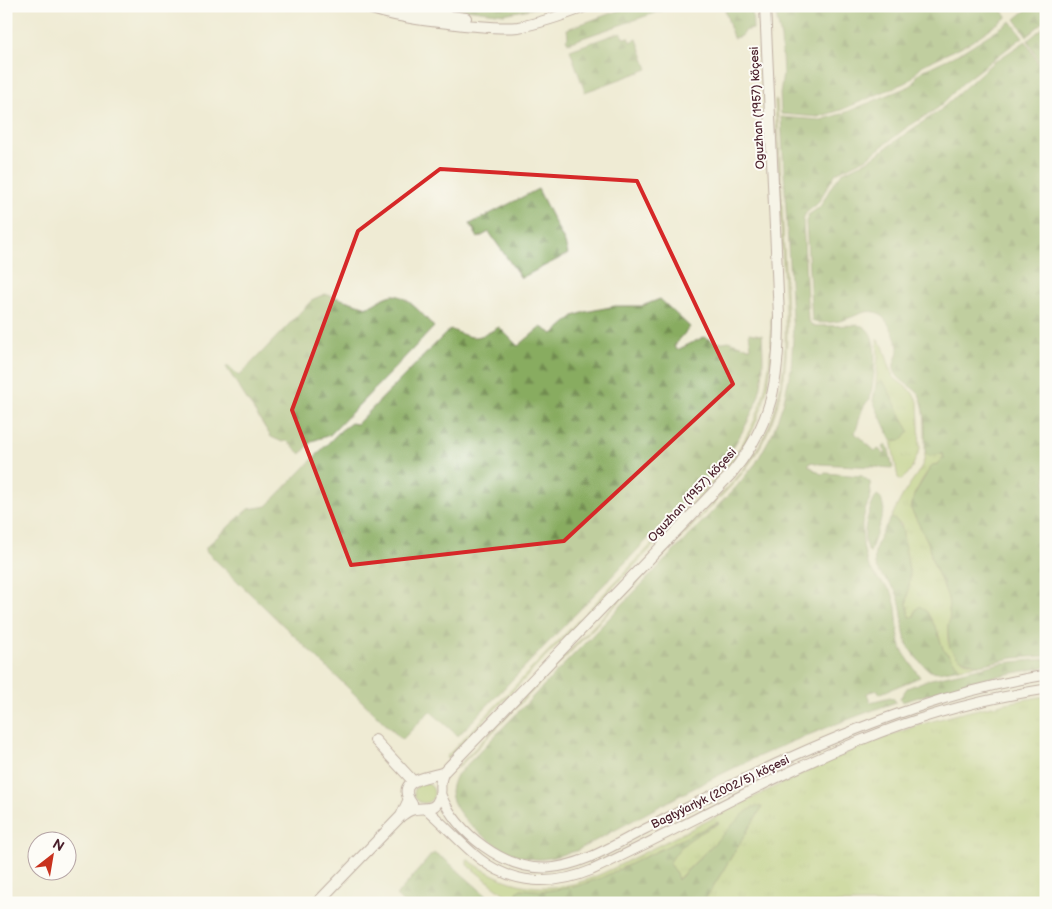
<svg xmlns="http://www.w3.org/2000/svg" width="1052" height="909" font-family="'Balsamiq Sans',sans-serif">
	<defs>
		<pattern id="grass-tufts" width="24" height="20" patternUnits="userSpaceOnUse" patternTransform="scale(1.25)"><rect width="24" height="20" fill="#abc76e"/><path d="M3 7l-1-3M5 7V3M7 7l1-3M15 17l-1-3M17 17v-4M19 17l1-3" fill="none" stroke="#95aa5f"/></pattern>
		<pattern id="forest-firs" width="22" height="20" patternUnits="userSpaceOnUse" patternTransform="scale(1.25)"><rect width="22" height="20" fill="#88ac61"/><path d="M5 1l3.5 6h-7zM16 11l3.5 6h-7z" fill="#718b50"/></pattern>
	</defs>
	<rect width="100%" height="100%" fill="#fdfcf7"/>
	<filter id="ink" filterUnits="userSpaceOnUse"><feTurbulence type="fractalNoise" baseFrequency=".02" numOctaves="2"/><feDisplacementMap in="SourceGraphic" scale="10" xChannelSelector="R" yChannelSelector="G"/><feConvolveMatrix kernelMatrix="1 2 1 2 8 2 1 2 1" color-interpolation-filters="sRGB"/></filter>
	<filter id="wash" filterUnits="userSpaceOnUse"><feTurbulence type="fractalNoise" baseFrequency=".0096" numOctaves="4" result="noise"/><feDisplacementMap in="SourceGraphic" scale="20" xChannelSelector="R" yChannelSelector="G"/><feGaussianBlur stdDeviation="1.12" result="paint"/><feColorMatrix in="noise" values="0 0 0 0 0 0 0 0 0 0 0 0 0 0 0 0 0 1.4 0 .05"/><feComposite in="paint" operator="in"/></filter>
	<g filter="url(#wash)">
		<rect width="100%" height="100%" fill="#efebd4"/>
		<path fill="url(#grass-tufts)" stroke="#7a734c" d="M775 100H777C779 149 782 199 784 248 788 337 798 410 734 483L458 768 457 767 733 482C797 410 786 336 782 248 780 199 778 149 775 100Z
			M771 316H772C775 382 763 431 716 481L447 759 446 757 715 479C760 431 773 381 771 316Z
			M877 339 883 346 893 377 911 391 918 401 920 449 910 472 901 480 898 478 891 440 897 441 882 381 876 384 878 354Z
			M925 452 929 456 941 454 945 456 943 459 928 471 922 480 914 495 911 509 928 542 932 560 948 597 950 619 948 625V641L964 661 979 665 960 668 943 649 937 630 927 612 916 609 914 617H910L907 604 910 576 901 524 891 518C896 508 901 497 908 487 915 476 925 466 925 452Z
			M1046 696V903H703L762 807 750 809 677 880 676 873 669 864C681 841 696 835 718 824V822L601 878 574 887 545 891 521 889 517 892 520 903H512L502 892 467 865V859C497 880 525 891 562 886 590 882 615 867 639 855 668 840 698 826 727 811 788 780 849 749 913 727 957 713 1001 703 1046 696Z
			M414 793a10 10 0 1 1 20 0a10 10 0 1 1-20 0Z"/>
		<path fill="url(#forest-firs)" stroke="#696646" d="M441 6H546L504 14Z
			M631 6H675L568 43 566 39 568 37 567 29Z
			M724 6H752L753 29 744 31 742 36 733 38Z
			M776 6H999L1007 17 971 42 923 65C914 72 913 82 902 84L841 110 818 117 781 114 780 93 783 74 781 38 777 19Z
			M1031 6H1046V20L1027 36 1015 19Z
			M1011 21 1023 37 967 79 938 108 906 128 867 158 836 173 817 204 806 213 803 219 808 320 811 324 814 326 858 325C884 328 873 382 870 399 860 407 860 421 855 433L875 451 879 449 883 454 886 453 883 447 886 445 889 450 893 468 819 464 812 462 808 465 821 474 826 473 862 476 870 482 871 495 865 511 862 525 863 545 867 563 877 578 892 592 896 607 899 639 902 650 920 677 879 694 878 690 867 693 870 702 890 697 893 698 896 702C848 719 801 737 755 758 694 786 635 820 576 851 557 855 547 862 527 858 503 854 452 819 451 792 451 787 453 782 455 777L737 486 756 463 773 432 783 404 791 369 793 337 781 117 821 120 844 113 910 86 914 83 918 74 922 71 960 53Z
			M1046 25V83L1039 62 1028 40Z
			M621 32 623 38 628 37 630 42 637 39 648 69 585 92 570 50Z
			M1026 41 1038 63 1046 90V656L1013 658 979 665 959 658 950 648 948 634V625L950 619 948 597 932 560 928 542 911 509 914 495 932 465 938 464 944 456 941 454 929 456 925 452C925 438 927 403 917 392 910 385 899 381 895 372 891 364 898 357 898 350 899 340 885 314 875 312 865 310 858 315 849 318 840 322 820 325 812 321L806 222 808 215 820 207 831 187 842 173 872 158 908 132 939 111 991 64Z
			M538 189 565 243 568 254 521 278 489 232 478 238 470 224Z
			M325 294 367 307C376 304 384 296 393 295 406 294 426 318 434 327L330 435 312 441 301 454 287 441 282 442 271 437 226 367 229 366 239 376 313 299Z
			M660 299 690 327 674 346 677 350 704 337 716 343 729 341 749 348H751L749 333 762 335C763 351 764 369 761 386 756 411 740 436 727 457L458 736 430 711 402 740 206 551V547L248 509 267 506 340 431 351 423 357 424 450 329C474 340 476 340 499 327L518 346 541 327 553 334 574 316 585 312 615 306H642Z
			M882 381 885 384 909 431 902 440H891L873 401 876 384Z
			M877 495 881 498 884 510 870 553C858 541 869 507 877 495Z
			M891 518 897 521 902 529 910 576 907 604 910 617H914L916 609 920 606 927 612 937 630 943 649 960 668 939 672 930 671C922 664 909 652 906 641 901 625 904 608 896 592 891 582 878 576 875 565 872 547 882 532 891 518Z
			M1046 659V667L976 680 902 702 900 698 907 688 927 680 1001 663Z
			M756 806 762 807 703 903H520L517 892 521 889 545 891 574 887 601 878 718 822 719 823C697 835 681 841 669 864L676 873 678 880 739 818 750 809Z
			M435 853 447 861 495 903H403L396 896 431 855Z"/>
	</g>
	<g filter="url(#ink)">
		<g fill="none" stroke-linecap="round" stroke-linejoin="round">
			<defs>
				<path id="minor" d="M441 795C457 833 504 870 547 868 582 866 614 845 645 829 693 805 741 779 791 757 874 720 955 690 1046 675
					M426 809C445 825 461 844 480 859 513 885 554 886 592 870 682 828 768 778 859 741 919 716 982 699 1046 689"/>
				<path id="major" d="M363 6C396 18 430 21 464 25 482 26 500 29 518 27 542 23 564 15 587 6
					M390 6 433 14 466 18
					M375 740 413 781
					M409 799 401 816C404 814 408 811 411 810 422 806 434 813 439 799 443 789 437 784 444 772L731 474C773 423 779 380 779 316L765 6
					M412 804C393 778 430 778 444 772
					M317 903 401 816"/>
			</defs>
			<use href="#minor" stroke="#846666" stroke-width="11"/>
			<use href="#major" stroke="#846666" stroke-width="12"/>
			<use href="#minor" stroke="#fff" stroke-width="9"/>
			<use href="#major" stroke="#fff" stroke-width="10"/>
		</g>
	</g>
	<path d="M0 0H1052V909H0ZM440 169 637 181 733 384 564 541 351 565 292 410 358 231Z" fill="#efebd4" fill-opacity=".55" fill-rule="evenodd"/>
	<path fill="none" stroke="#d62828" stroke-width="4" stroke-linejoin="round" d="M440 169 637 181 733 384 564 541 351 565 292 410 358 231Z"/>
	<g text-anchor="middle" stroke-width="4" stroke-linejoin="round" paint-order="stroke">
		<g font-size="12" fill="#4a1f2b" stroke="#fdfcf7">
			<text transform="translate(757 108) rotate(-93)" y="4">Oguzhan (1957) köçesi</text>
			<text transform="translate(692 495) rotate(-47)" y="4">Oguzhan (1957) köçesi</text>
			<text transform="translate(720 792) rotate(-26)" y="4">Bagtyýarlyk (2002/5) köçesi</text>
		</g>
	</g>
	<rect width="1052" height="909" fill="none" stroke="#fdfcf7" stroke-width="25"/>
	<g transform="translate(52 856) rotate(31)"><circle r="24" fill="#fdfcf7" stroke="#b5a4a5"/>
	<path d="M0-4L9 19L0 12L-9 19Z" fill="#c8321e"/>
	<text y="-8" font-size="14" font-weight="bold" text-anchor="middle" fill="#4a1f2b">N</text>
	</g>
</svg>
